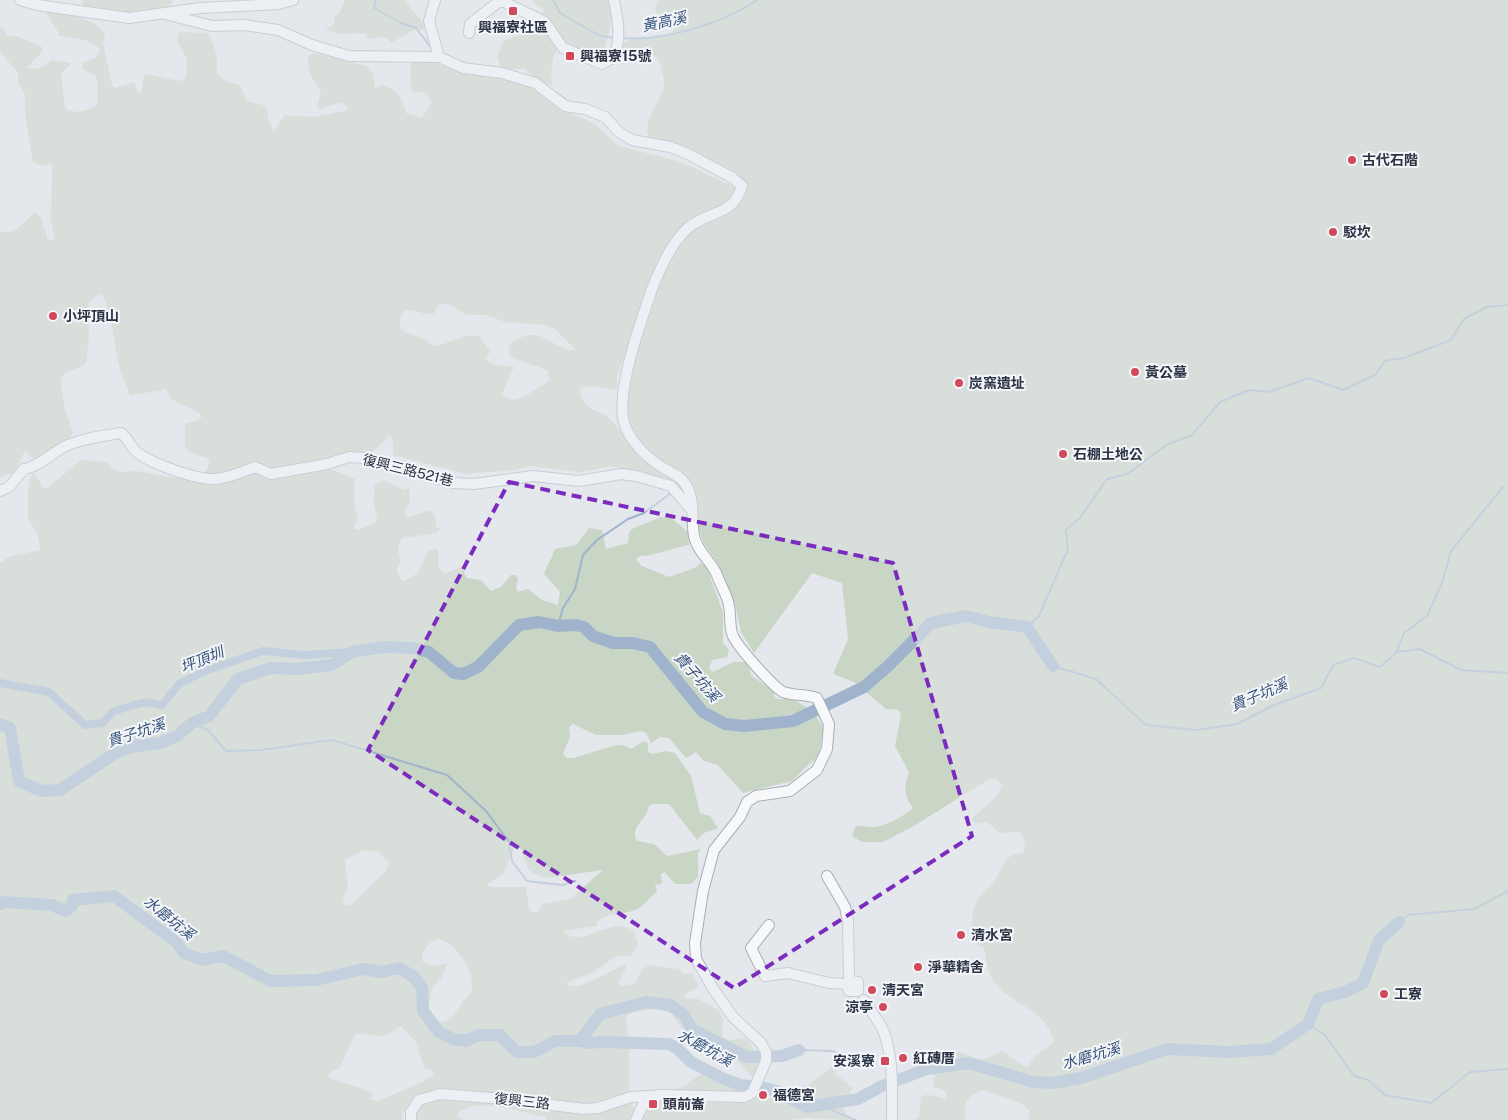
<svg xmlns="http://www.w3.org/2000/svg" width="1508" height="1120" font-family="'Public Sans','Noto Sans TC',sans-serif">
	<rect width="100%" height="100%" fill="#e4e7ec"/>
	<path fill="#c9d6c5" fill-rule="evenodd" d="M83 0H173V1L169 7 156 12 145 9 119 14 82 8Z
		M345 0H406C410 12 423 17 425 29L412 31 391 43 386 37 368 39 365 33 341 34 325 30 334 24V17L339 13Z
		M533 0H610L612 20 603 55C589 59 574 48 562 40 553 52 549 70 553 85 535 86 535 78 525 69H507L500 66 497 57 503 42 515 36 531 33 544 10 534 3Z
		M659 0H1508V1120H1028L1030 1111 1022 1104 983 1090C966 1096 964 1103 965 1120H913L919 1117 921 1097C929 1092 937 1098 945 1099L947 1092 933 1086 935 1074 957 1068 945 1057 952 1050C977 1055 975 1067 1002 1051L1027 1068 1036 1055 1054 1042C1048 1009 1007 1004 992 979 987 971 986 958 984 948L973 941C971 927 971 912 978 899 982 892 990 887 994 881 1004 867 1003 854 1023 853L1025 841 1020 832 1000 833 987 822 977 824 973 821 972 818 996 797 1002 786 997 779 991 778 912 827 883 842H862L852 836 855 827C862 824 868 828 876 827 890 824 902 817 913 808 903 794 904 789 909 772L895 746 901 714 898 710 886 709 854 682 833 674 848 639 842 583 812 573 754 653 741 632 736 608 719 566 703 541 694 515V498C671 475 639 451 627 421 618 398 662 264 678 243 694 223 714 225 729 211 735 206 740 193 744 185L692 154 649 137C642 121 661 102 664 86 665 79 662 75 661 68 660 55 650 53 639 54 632 55 628 51 621 52L620 45 634 38 668 36 676 28 675 23C663 20 649 15 659 0Z
		M45 11C66 14 94 15 105 35L103 43 112 85 115 88 134 82 138 93 141 92 144 76 147 74 179 81 186 78 187 60 177 40 179 32 208 33C215 46 219 59 216 73L226 81 240 85 247 101 266 106 270 124 274 131 285 115 315 117 349 110 342 102 319 109 317 106 321 92C312 74 308 80 308 56L315 53 366 66 372 71 375 88 382 85C398 89 402 98 406 113L422 118 432 102 423 92 412 93 410 67 416 56 445 67 525 84 562 110 592 122 619 146 678 161 735 187 737 190 726 207 687 226 643 304 617 377V390C605 390 589 383 580 388 581 414 602 408 612 421 630 444 652 461 674 480L672 483 613 466 581 472 529 466 515 470 466 474 393 455V439L390 435 369 456 323 466 355 479 354 502 358 522 354 524V529L359 530 375 522 377 517 373 500 375 485 383 480 404 490 409 488 410 502 405 510 406 518 430 510 436 516V526L440 529 436 533 403 538C396 544 398 552 401 560L397 569 400 579 404 581 418 573 428 551 438 548 439 569 443 573H447L462 566 466 578 481 580 491 591 501 587 511 575H515L518 579 516 588 518 592 528 589 542 600 558 605 560 592 544 574C547 565 552 558 555 549L576 545 589 528 602 530 606 549 628 543 629 533 632 529 661 517H670L688 532 689 545C674 548 653 556 639 556L636 560 642 566 669 577 697 567 700 563 707 568 723 613V643L729 650 727 657 712 660 709 669 713 672 733 662H748L751 675 774 692V696L777 699H792L813 711 746 722 764 724 815 715 824 728 818 758 809 764 792 781 743 793 718 765 704 761 696 752 686 758 669 738 660 737 651 743 646 733 642 731 621 735H596L573 724 569 727 570 737 563 754 567 758H573L613 746 623 745 631 749 644 741 648 743V752L652 754 666 751 675 753 691 776 700 813 710 816 718 828 704 833 697 840 669 804H654L649 806C647 821 629 826 637 841L654 844 667 856 701 849 698 853V877L691 884H675L665 872 661 874 662 883 658 885 655 883 657 892C649 897 644 907 635 910 623 915 607 912 597 922V926L563 931C580 948 602 924 622 926 625 927 629 929 633 930L638 944 631 956H616L594 972 566 983 569 986H579L594 980 625 964 626 968 619 981 620 986 635 984 641 971 649 965 677 969 675 965 684 974H693L699 987 686 993 684 998 698 999 719 1010 723 1020 722 1038 731 1040 745 1038C757 1049 761 1063 753 1077L736 1060 711 1054 678 1024 672 1014C660 1006 640 1010 628 1014L626 1019 629 1044V1095L583 1104 445 1090 419 1096 402 1114 403 1120H0V563L10 556 41 550 37 533 28 519V493L30 477 34 473 42 486 46 489 81 460 107 462C110 466 114 470 119 471 124 473 129 471 135 471 152 472 181 483 198 477 206 474 209 466 210 459L189 452 185 448V424L199 420 202 416C192 404 170 406 166 389L129 396C130 389 125 385 123 378 113 351 115 320 102 294 80 300 89 320 89 335 89 344 86 353 87 363L63 375 60 379 65 409 73 433 65 444 39 461 33 459 25 450 16 471 0 478V231C18 236 22 222 35 213L41 217 48 240 55 239 51 222 52 166 50 163 43 166 33 162 25 116V94L18 83V73L0 52V27L4 28 6 36H17L42 47V52L27 68 39 69 52 60 71 63 61 75 65 107C73 116 90 111 98 103L97 79 95 75 82 69 84 62 95 58 100 50C89 36 72 40 58 35V32ZM448 303 466 315H486L505 322 545 325 555 329 576 350C553 353 541 318 509 345V355C521 363 535 364 548 371L549 381 522 398 511 400 502 394 514 367 495 365 486 360 490 351 479 336C461 333 450 345 432 346 423 335 410 337 400 328V319L404 310C416 309 422 315 433 314L439 305ZM515 847 521 849 528 869 533 873 547 878 603 870 570 899 542 904 539 911 532 913 529 908 526 887H492L486 885 503 874ZM364 850 378 852 389 862 387 870 351 905H345L343 899 348 886 345 860ZM436 939C454 938 478 975 471 992 469 996 463 1000 461 1004 450 1021 449 1023 427 1022L423 1017 429 1005 432 987 442 977 447 963 434 966 422 961C422 951 427 944 436 939ZM401 1026 416 1042 424 1068 430 1069 434 1074 423 1082 377 1101 370 1099 373 1094C359 1085 342 1085 328 1076L333 1071 339 1069 356 1033 384 1037Z
		M832 1067 837 1075 853 1088 843 1108 850 1120C832 1120 803 1116 789 1120H639L647 1101 684 1086 699 1075 724 1073 737 1080 748 1090 747 1096 767 1099 783 1090H794L808 1085Z
		M441 1097 562 1109 626 1101 631 1103 634 1108 631 1120H546L545 1117C523 1113 472 1094 456 1116L465 1120H417L415 1114 420 1104Z"/>
	<g fill="none" stroke-linecap="round" stroke-linejoin="round">
		<path stroke="#9fb4cc" stroke-width="2" d="M376 0 374 8 401 23 416 28 432 49
			M553 0 560 13 600 36 615 38
			M622 38C662 42 724 23 757 0
			M557 93 565 99
			M558 626 563 608 575 589 583 555 597 540 628 519 644 513 671 493
			M1027 627 1039 616 1068 549 1066 530 1080 518 1107 479 1127 474 1168 444 1192 435 1220 402 1249 390 1269 392 1309 378 1343 390 1375 375 1385 361 1404 358 1451 340 1464 319 1487 307 1508 305
			M1397 651 1404 633 1427 616 1442 583 1451 551 1503 487
			M1053 666 1096 679 1146 725 1197 730 1237 724 1274 705 1321 688 1333 665 1354 658 1380 667 1397 652 1420 649 1461 670 1508 673
			M192 723 208 730 226 751 261 750 332 740 447 775 486 811 509 842 512 861 527 881 562 885 575 881
			M1399 922 1408 915 1474 909 1508 891
			M1308 1024 1325 1035 1354 1076 1368 1080 1385 1095 1431 1103 1470 1072 1508 1069
			M799 1050 833 1051 857 1065 873 1059
			M827 1105 834 1111 855 1120"/>
		<path stroke="#9fb4cc" stroke-width="8" d="M0 683 49 692 85 725 102 723 114 711 145 702 162 705 180 683 205 671 263 651 304 655 352 652"/>
		<path stroke="#9fb4cc" stroke-width="12" d="M0 724 10 728 19 781 41 791 60 790 114 754 131 747 160 743 177 736 192 723 209 716 238 679 271 668 297 669 332 665 352 652 383 647 412 648 429 652 454 673 463 674 478 667 519 625 539 622 558 626 576 625 584 627 593 636 613 643H633L650 647 703 712 725 724 744 726 793 721 864 687 887 667 931 623 966 616 989 622 1027 627 1053 666
			M0 904 4 902 52 905 65 911 72 906 73 900 114 896 176 942 184 953 202 960 223 956 271 981 316 980 363 969 381 972 399 968 414 977 422 988 423 1011 439 1032 453 1039 466 1041 479 1035H500L517 1052H534L555 1041H580L588 1043 601 1042 669 1044 678 1049 691 1062 722 1078 740 1085 761 1087 776 1091 807 1107 858 1099 882 1086 927 1069 969 1063 1033 1082 1052 1083 1081 1078 1167 1049 1229 1052 1271 1049 1308 1024 1318 999 1345 992 1363 983 1379 940 1399 922
			M580 1041 600 1014 646 1002 670 1005 683 1014 692 1029 747 1057 782 1056 799 1050"/>
		<defs>
			<path id="minor" d="M20 0 37 5 129 18 200 8 279 4 293 0
				M435 0 429 21 439 57
				M500 0 545 22 563 48 602 64C605 62 610 60 612 58 623 44 617 15 614 0
				M165 14 212 26 244 25 278 30 312 45 349 56 439 57 463 68 502 73 535 83 565 106 585 109 605 117 619 132 632 140 670 147 688 154 733 178 742 186C733 217 709 210 688 228 671 243 660 269 652 289 641 321 618 385 623 418 626 437 645 457 662 467 670 472 681 476 686 485 695 499 691 519 694 536 697 551 711 561 717 575 720 585 728 596 729 606 731 615 729 628 733 636 738 647 773 687 783 692 794 696 806 694 817 698L829 724 827 749 817 770 790 791 756 796 747 802 740 817 714 850 703 891 695 943 696 959 714 990 733 1017 761 1043 766 1052V1061L757 1082 752 1093 745 1097 663 1095 631 1097 598 1108 584 1109 505 1099 440 1094 419 1100 411 1112V1120
				M469 33 470 24 501 0
				M0 491 9 487 24 469C41 466 52 452 68 445 85 438 102 436 121 433 128 438 131 448 138 453 152 464 197 480 215 479 229 478 242 472 255 467L271 474 327 464 349 457 365 458 453 483 474 484 533 476 579 481 621 474 636 476 671 486 690 508
				M827 876 845 907 848 921 849 981 858 982V991H849L847 986 849 981
				M769 925 751 948 765 976 788 973 829 983 847 984
				M864 1000C870 1010 878 1020 883 1030 894 1057 892 1092 892 1120
				M636 1120 646 1098"/>
		</defs>
		<use href="#minor" stroke="#a9aeb7" stroke-width="12"/>
		<use href="#minor" stroke="#f7f8fa" stroke-width="10"/>
	</g>
	<path d="M0 0H1508V1120H0ZM509 482 893 563 972 836 734 988 368 750Z" fill="#e4e7ec" fill-opacity=".55" fill-rule="evenodd"/>
	<path fill="none" stroke="#7b2cbf" stroke-width="4" stroke-dasharray="10 6" stroke-linejoin="round" d="M509 482 893 563 972 836 734 988 368 750Z"/>
	<g fill="#d1495b" stroke="#f4f6f9" stroke-width="2">
		<rect x="508" y="6" width="10" height="10" rx="2.5"/>
		<rect x="565" y="51" width="10" height="10" rx="2.5"/>
		<circle cx="1352" cy="160" r="5"/>
		<circle cx="1333" cy="232" r="5"/>
		<circle cx="53" cy="316" r="5"/>
		<circle cx="1135" cy="372" r="5"/>
		<circle cx="959" cy="383" r="5"/>
		<circle cx="1063" cy="454" r="5"/>
		<circle cx="961" cy="935" r="5"/>
		<circle cx="918" cy="967" r="5"/>
		<circle cx="872" cy="990" r="5"/>
		<circle cx="1384" cy="994" r="5"/>
		<circle cx="883" cy="1007" r="5"/>
		<circle cx="903" cy="1058" r="5"/>
		<rect x="880" y="1056" width="10" height="10" rx="2.5"/>
		<circle cx="763" cy="1095" r="5"/>
		<rect x="648" y="1099" width="10" height="10" rx="2.5"/>
	</g>
	<g text-anchor="middle" stroke-width="4" stroke-linejoin="round" paint-order="stroke">
		<g font-size="14" font-weight="bold" fill="#2b3445" stroke="#f4f6f9" text-anchor="start">
			<text x="513" y="32" text-anchor="middle">興福寮社區</text>
			<text x="580" y="61">興福寮15號</text>
			<text x="1362" y="165">古代石階</text>
			<text x="1343" y="237">駁坎</text>
			<text x="63" y="321">小坪頂山</text>
			<text x="1145" y="377">黃公墓</text>
			<text x="969" y="388">炭窯遺址</text>
			<text x="1073" y="459">石棚土地公</text>
			<text x="971" y="940">清水宮</text>
			<text x="928" y="972">淨華精舍</text>
			<text x="882" y="995">清天宮</text>
			<text x="1394" y="999">工寮</text>
			<text x="873" y="1012" text-anchor="end">涼亭</text>
			<text x="913" y="1063">紅磚厝</text>
			<text x="875" y="1066" text-anchor="end">安溪寮</text>
			<text x="773" y="1100">福德宮</text>
			<text x="663" y="1109">頭前崙</text>
		</g>
		<g font-size="14" fill="#2b3445" stroke="#f4f6f9">
			<text transform="translate(408 470) rotate(14)" y="5">復興三路521巷</text>
			<text transform="translate(522 1101) rotate(6)" y="5">復興三路</text>
		</g>
		<g font-size="15" font-style="italic" fill="#34527a" stroke="#f4f6f9">
			<text transform="translate(664 22) rotate(-12)" y="5">黃高溪</text>
			<text transform="translate(202 660) rotate(-22)" y="5">坪頂圳</text>
			<text transform="translate(697 677) rotate(49)" y="5">貴子坑溪</text>
			<text transform="translate(1259 695) rotate(-23)" y="5">貴子坑溪</text>
			<text transform="translate(136 733) rotate(-18)" y="5">貴子坑溪</text>
			<text transform="translate(169 918) rotate(39)" y="5">水磨坑溪</text>
			<text transform="translate(705 1048) rotate(29)" y="5">水磨坑溪</text>
			<text transform="translate(1091 1056) rotate(-16)" y="5">水磨坑溪</text>
		</g>
	</g>
</svg>
